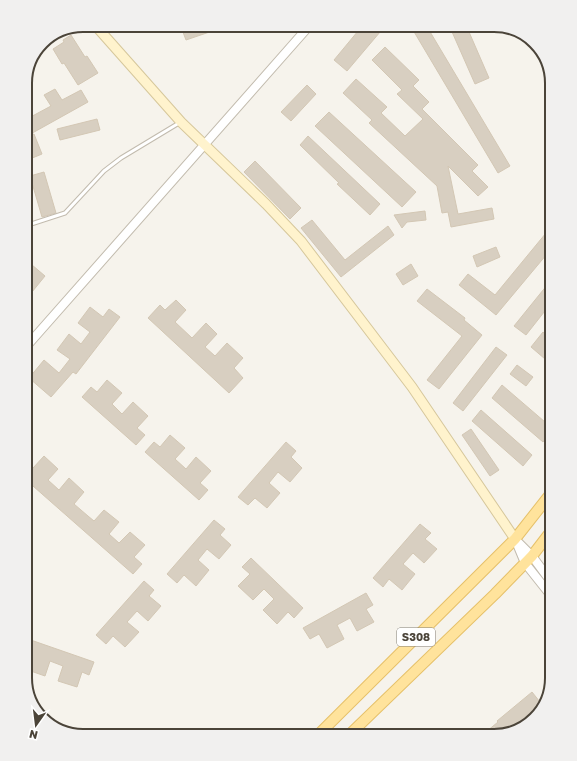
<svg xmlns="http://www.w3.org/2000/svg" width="577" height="761" font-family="'Golos Text',sans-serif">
	<rect width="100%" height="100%" fill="#f6f3ec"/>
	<path fill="#d8cfc1" stroke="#d3c7b4" d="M186 25H226L227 26 186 40 181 27Z
		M363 25H386L347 71 334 60Z
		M410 25H426L510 166 498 173Z
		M449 25H466L489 78 475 84Z
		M71 35 85 57 87 56 98 73 78 85 64 63 62 64 53 49 64 42 63 40Z
		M385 47 419 80 413 86 429 102 422 109 478 165 472 171 488 187 478 196 448 166 458 214 492 208 494 219 451 227 448 212 442 213 437 186 369 123 372 120 343 93 356 79 387 107 381 113 405 136 423 119 397 94 402 90 372 60Z
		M307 85 316 94 291 121 281 112Z
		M55 89 62 100 81 90 88 102 27 136 34 134 42 154 25 161V120L51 106 44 95Z
		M329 112 416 192 402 207 315 126Z
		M97 119 100 130 60 140 57 129Z
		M308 136 380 204 370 215 337 184 339 183 300 145Z
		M255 161 301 208 290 219 244 172Z
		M44 172 56 213 42 217 30 176Z
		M425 211 426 220 407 222 402 228 394 215Z
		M312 220 345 260 388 226 394 235 341 277 301 228Z
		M546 233 552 238V248L496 315 459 285 468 274 495 295Z
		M496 247 500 257 477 267 473 256Z
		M25 259 45 276 32 292 25 286Z
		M411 264 418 276 403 285 396 274Z
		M552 279V302L526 335 514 326Z
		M427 289 465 318 464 320 482 335 439 389 427 380 462 336 417 301Z
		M176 300 186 310 175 322 192 338 206 323 217 334 205 347 215 356 227 343 243 358 234 368 243 378 229 393 148 318 160 305 165 310Z
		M90 307 103 317 109 309 120 317 76 374 73 372 51 397 29 378 44 360 59 373 70 359 57 350 69 334 81 344 90 332 78 323Z
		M543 332 552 340V365L531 347Z
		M496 347 507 355 463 411 453 403Z
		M517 365 533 377 526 386 510 374Z
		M107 380 122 393 112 404 122 414 133 402 148 416 137 428 145 435 136 445 82 397 91 387 97 392Z
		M502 385 552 428V432L543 442 492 398Z
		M481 410 532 455 523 466 472 421Z
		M471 429 499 470 490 476 462 435Z
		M170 435 185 448 175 459 186 469 196 457 211 471 200 483 208 490 199 500 145 452 154 442 160 447Z
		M286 442 296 451 291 457 302 468 290 482 278 472 269 483 280 493 267 508 255 498 248 505 238 497Z
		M44 456 58 469 48 480 59 490 69 478 84 492 74 504 88 516 94 521 104 510 119 522 109 534 119 543 130 532 145 545 134 557 142 564 133 574 25 479V460L33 468Z
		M214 520 225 529 220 535 231 545 219 559 207 549 198 560 209 570 196 586 184 575 177 583 167 574Z
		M420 524 431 533 425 539 437 549 424 563 413 553 403 564 415 574 402 590 389 579 383 587 373 578Z
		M251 558 303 608 294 618 288 612 277 624 263 610 274 599 264 589 253 600 238 586 250 574 242 567Z
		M144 581 154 590 149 596 161 606 148 621 137 611 127 622 139 632 125 647 113 636 106 644 96 635Z
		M366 593 373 605 366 609 374 622 357 631 350 618 337 625 344 639 327 648 319 634 310 639 303 628Z
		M25 638 94 662 89 675 82 672 77 687 58 681 63 666 50 661 45 676 25 669 31 654 25 652Z
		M532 692 544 707 526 726 494 736H481L498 722 497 721Z"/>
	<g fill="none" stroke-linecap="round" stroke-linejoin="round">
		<defs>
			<path id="service" d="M25 226 65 213 104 171 121 158 179 123"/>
			<path id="tertiary" d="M25 348 310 25
				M515 539 525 563 552 597
				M518 542 532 556 552 583"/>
			<path id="secondary" d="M95 25 181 122 266 204 301 241 412 387 515 539"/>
			<path id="primary" d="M317 736 515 539 552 492
				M348 736 495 594 532 556 552 530"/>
		</defs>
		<use href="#service" stroke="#c2bbae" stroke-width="5"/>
		<use href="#tertiary" stroke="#c2bbae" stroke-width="10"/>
		<use href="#secondary" stroke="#d6c79b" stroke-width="11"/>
		<use href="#primary" stroke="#e6c16a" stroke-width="12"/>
		<use href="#service" stroke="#fff" stroke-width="3"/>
		<use href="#tertiary" stroke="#fff" stroke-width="8"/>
		<use href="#secondary" stroke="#fff3cd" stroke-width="9"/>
		<use href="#primary" stroke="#ffe39c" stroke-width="10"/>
	</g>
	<g text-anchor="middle" stroke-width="3" stroke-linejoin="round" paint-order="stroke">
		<rect fill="#fff" stroke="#817c74" stroke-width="1" x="397" y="628" width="38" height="18" rx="3"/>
		<g font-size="11" font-weight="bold" fill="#4b4439">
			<text x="416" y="641">S308</text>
		</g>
	</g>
	<path d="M0 0H577V761H0ZM83 32H494A51 51 0 0 1 545 83V678A51 51 0 0 1 494 729H83A51 51 0 0 1 32 678V83A51 51 0 0 1 83 32Z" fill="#f1f0ef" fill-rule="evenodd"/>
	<path fill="none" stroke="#4b4439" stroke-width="2" d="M83 32H494A51 51 0 0 1 545 83V678A51 51 0 0 1 494 729H83A51 51 0 0 1 32 678V83A51 51 0 0 1 83 32Z"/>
	<g transform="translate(36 725) rotate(194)" stroke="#ffffff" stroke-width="3" paint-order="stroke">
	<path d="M0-3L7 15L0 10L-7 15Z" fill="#4b4439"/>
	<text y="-6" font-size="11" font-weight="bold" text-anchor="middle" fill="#4b4439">N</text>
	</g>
</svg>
